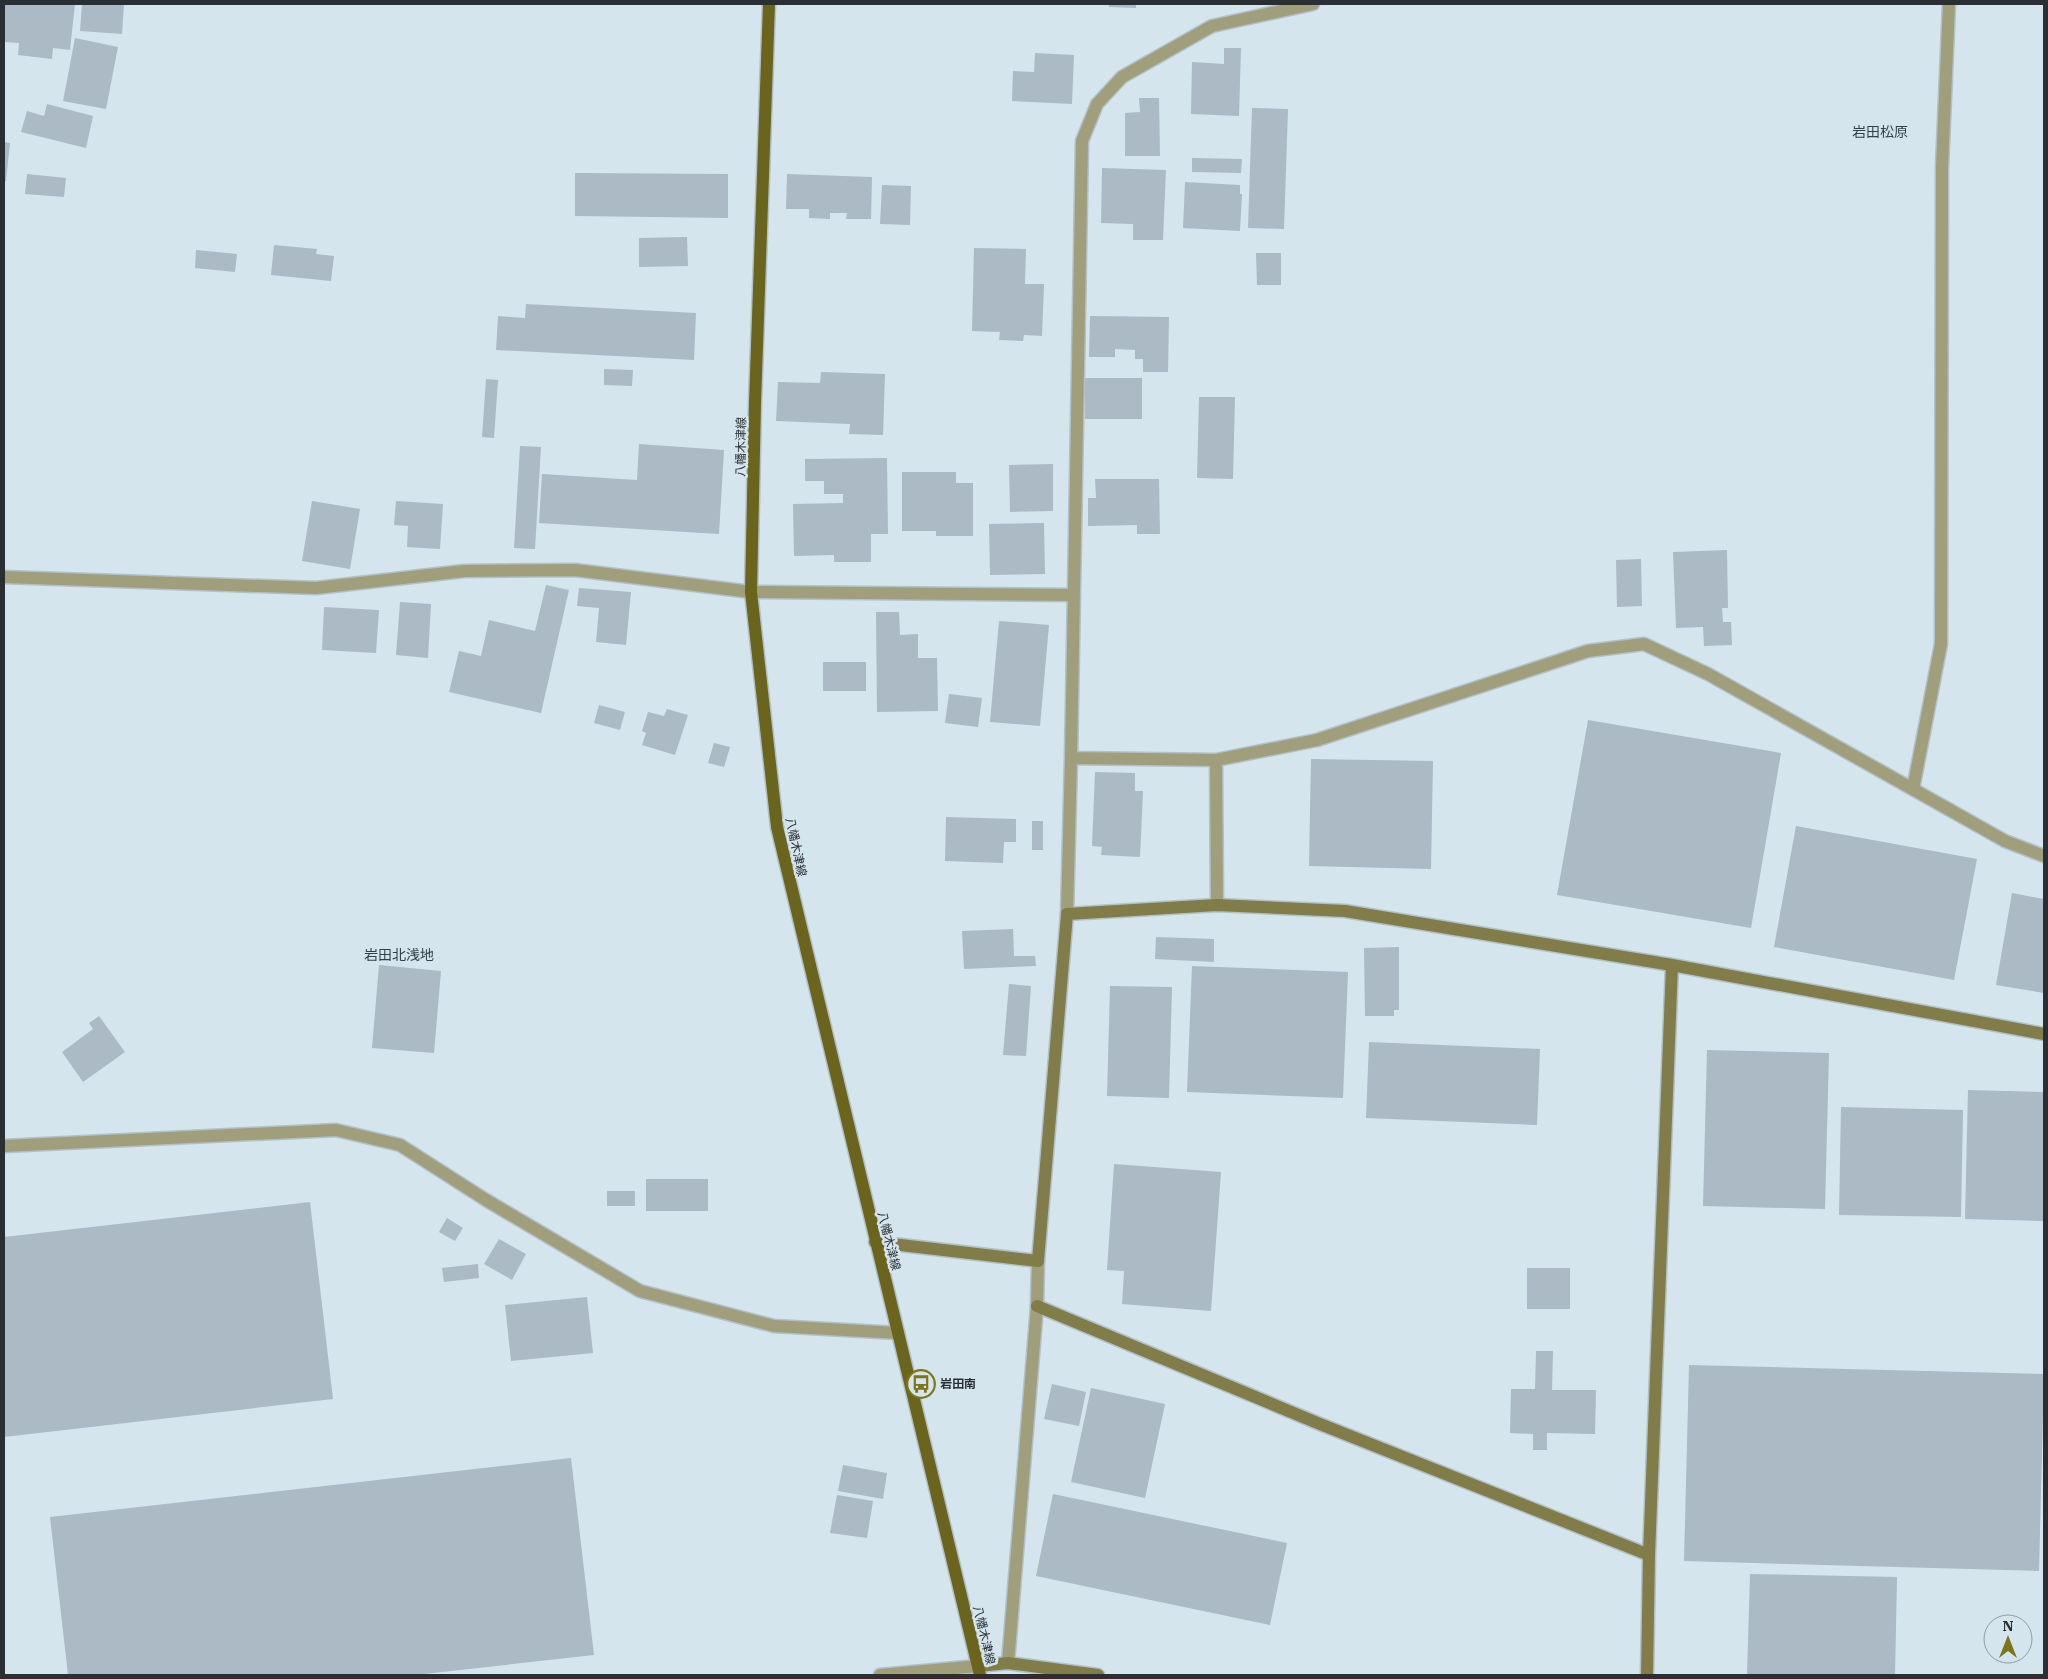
<svg xmlns="http://www.w3.org/2000/svg" width="2048" height="1679" font-family="'IBM Plex Serif','Noto Sans JP',serif">
	<rect width="100%" height="100%" fill="#d4e5ee"/>
	<path fill="#abbac4" d="M4 4H75L70 50 53 48 52 59 18 55 19 43 4 42Z
		M82 4H124L122 34 80 31Z
		M1109 4H1136V8L1109 7Z
		M75 38 118 47 106 109 63 101Z
		M1224 48H1241L1239 116 1191 114 1192 62 1224 64Z
		M1035 53 1074 55 1072 104 1012 101 1013 71 1034 72Z
		M1139 98H1159L1160 156H1125V113L1140 112Z
		M47 104 93 116 86 148 21 132 27 111 44 116Z
		M1252 108 1288 109 1284 229 1248 228Z
		M4 142 10 143 6 181H4Z
		M1192 158 1242 159 1241 173 1192 172Z
		M1102 168 1166 170 1163 240H1133V224L1101 223Z
		M575 173 728 174V218L575 216Z
		M27 174 66 178 64 197 25 194Z
		M787 174 872 177 871 219H846L847 213H830V219L809 218V209H786Z
		M1185 182 1240 185V194H1242L1240 231 1183 228Z
		M882 185 911 186 910 225 880 224Z
		M687 237 688 266 639 267V238Z
		M274 245 317 249 316 254 334 256 331 281 271 275Z
		M974 248 1026 249 1025 284H1044L1042 336 1024 335 1023 341 999 340 1000 332 972 331Z
		M196 250 237 254 235 272 195 268Z
		M1256 253H1281V285H1257Z
		M526 304 696 313 694 360 496 350 498 316 525 318Z
		M1090 316 1169 317 1168 372H1143V359H1135V350L1115 349V357H1089Z
		M604 369 633 370 632 386 604 385Z
		M821 372 885 374 883 435 849 434 850 424 776 421 778 382 820 383Z
		M1085 378H1142V419H1085Z
		M486 379 498 380 494 438 482 437Z
		M1199 397H1235L1233 479 1197 478Z
		M639 444 724 450 719 534 539 523 542 474 637 480Z
		M520 446 541 447 535 549 514 548Z
		M887 458 888 534H871V562H834V555L794 556 793 504 843 503V494H824V481H805V459Z
		M1053 464V511L1010 512 1009 465Z
		M902 472H956V483H973V536H936V531H902Z
		M1095 479H1159L1160 534H1137V525L1088 526V498H1096Z
		M312 501 360 509 350 569 302 561Z
		M396 501 443 504 440 549 407 547 408 526 394 525Z
		M1044 523 1045 574 990 575 989 524Z
		M1727 550 1728 608H1722L1723 622H1731L1732 645 1704 646 1703 627 1676 628 1673 552Z
		M1641 559 1642 606 1617 607 1616 560Z
		M546 585 569 590 541 713 449 692 459 651 481 656 489 620 535 631Z
		M579 588 631 592 626 645 596 642 599 608 577 606Z
		M400 602 431 604 428 658 396 655Z
		M324 607 379 610 376 653 322 650Z
		M876 612H899L900 635 918 634V658H937L938 711 877 712Z
		M999 621 1049 625 1040 726 990 722Z
		M823 662H866V691H823Z
		M949 694 982 698 978 727 945 723Z
		M599 705 625 712 620 730 594 723Z
		M667 709 688 715 675 755 642 745 646 733 642 731 648 712 664 716Z
		M1588 720 1781 753 1751 928 1557 895Z
		M714 743 730 747 724 767 708 763Z
		M1311 759 1433 761 1431 869 1309 866Z
		M1095 772 1135 773V791H1143L1140 857 1101 855 1102 847 1092 846Z
		M946 817 1016 819V842H1004L1003 863 945 861Z
		M1032 821H1043V850H1032Z
		M1796 826 1977 859 1954 980 1774 947Z
		M2012 893 2044 899V993L1996 985Z
		M1013 929 1014 956H1035L1036 966 964 969 962 931Z
		M1156 937 1214 939V962L1155 959Z
		M1399 947V1010H1394V1016H1365L1364 948Z
		M379 965 441 971 434 1053 372 1048Z
		M1192 966 1348 972 1343 1098 1187 1092Z
		M1009 984 1031 986 1026 1056 1003 1055Z
		M1110 986 1172 987 1169 1098 1107 1096Z
		M99 1016 125 1052 83 1082 62 1052 93 1029 89 1023Z
		M1369 1042 1540 1049 1537 1125 1366 1118Z
		M1707 1050 1829 1053 1825 1209 1703 1206Z
		M1968 1090 2044 1092V1221L1965 1219Z
		M1841 1107 1963 1110 1961 1217 1839 1215Z
		M1114 1164 1221 1172 1211 1311 1122 1304 1124 1271 1107 1270Z
		M646 1179H708V1211H646Z
		M607 1191H635V1206H607Z
		M310 1202 333 1399 4 1437V1237Z
		M447 1218 463 1228 455 1241 439 1232Z
		M499 1239 526 1254 512 1280 484 1264Z
		M478 1264 479 1278 444 1282 442 1268Z
		M1527 1268H1570V1309H1527Z
		M587 1297 593 1353 511 1361 505 1305Z
		M1536 1351H1553L1552 1390H1596L1595 1434 1547 1433V1450H1533V1434L1510 1433 1511 1389H1535Z
		M1689 1365 2044 1374 2039 1571 1684 1561Z
		M1052 1384 1086 1392 1079 1426 1044 1419Z
		M1091 1388 1165 1404 1145 1498 1071 1482Z
		M571 1458 594 1655 415 1675H68L50 1517Z
		M843 1465 887 1473 883 1499 838 1491Z
		M1053 1494 1287 1543 1270 1625 1036 1576Z
		M837 1495 873 1501 867 1538 830 1533Z
		M1750 1574 1897 1577 1895 1675H1747Z"/>
	<g fill="none" stroke-linecap="round" stroke-linejoin="round">
		<defs>
			<path id="street" d="M4 577 316 588 464 571 575 570 751 592 1074 595
				M1071 758 1216 760 1317 740 1588 651 1644 644 1708 674 2005 841 2044 856
				M1216 760 1217 905
				M1913 789 1941 644 1942 167 1949 4
				M1067 914 1071 758 1082 141 1097 104 1122 77 1212 26 1313 4
				M4 1146 336 1130 400 1145 486 1200 640 1291 774 1326 898 1333
				M1008 1663 1037 1306 1038 1261
				M880 1675 978 1666"/>
			<path id="secondary" d="M875 1242 1038 1261 1067 914 1217 905 1345 911 1672 965 2044 1034
				M1037 1306 1320 1424 1649 1555
				M978 1666 1008 1663 1098 1675
				M1647 1675 1649 1555 1672 965"/>
			<path id="primary" d="M769 4 755 403 751 592 777 827 980 1675"/>
		</defs>
		<use href="#street" stroke="#b2c1c9" stroke-width="15"/>
		<use href="#secondary" stroke="#b2c1c9" stroke-width="15"/>
		<use href="#primary" stroke="#b2c1c9" stroke-width="15"/>
		<use href="#street" stroke="#a09e7b" stroke-width="12"/>
		<use href="#secondary" stroke="#817c48" stroke-width="12"/>
		<use href="#primary" stroke="#6b641c" stroke-width="12"/>
	</g>
	<defs>
		<symbol id="bus-ring" viewBox="-11 -11 22 22"><circle r="9.5" fill="#d4e5ee" stroke="#7d7518" stroke-width="1.5"/><path d="M-5-6H5V4H4V6H2V4H-2V6H-4V4H-5ZM-3.5-4V0h7V-4ZM-3.5 1.2v1.5H-2V1.2ZM2 1.2v1.5H3.5V1.2Z" fill="#7d7518"/></symbol>
	</defs>
	<g fill-rule="evenodd">
		<use href="#bus-ring" x="905" y="1368" width="32" height="32"/>
	</g>
	<g text-anchor="middle" stroke-width="5" stroke-linejoin="round" paint-order="stroke">
		<g font-size="12" fill="#292f33" stroke="#d4e5ee">
			<text transform="translate(741 447) rotate(-89)" y="4">八幡木津線</text>
			<text transform="translate(796 847) rotate(78)" y="4">八幡木津線</text>
			<text transform="translate(889 1241) rotate(76)" y="4">八幡木津線</text>
			<text transform="translate(984 1635) rotate(77)" y="4">八幡木津線</text>
		</g>
		<g font-size="12" font-weight="bold" fill="#292f33" stroke="#d4e5ee" text-anchor="start">
			<text x="940" y="1388">岩田南</text>
		</g>
		<g font-size="14" fill="#323f47" stroke="#d4e5ee">
			<text x="1880" y="137">岩田松原</text>
			<text x="399" y="960">岩田北浅地</text>
		</g>
	</g>
	<rect width="2048" height="1679" fill="none" stroke="#292f33" stroke-width="10"/>
	<g transform="translate(2008 1639)"><circle r="24" fill="#d4e5ee" stroke="#909ca3"/>
	<path d="M0-4L9 19L0 12L-9 19Z" fill="#7d7518"/>
	<text y="-8" font-size="14" font-weight="bold" text-anchor="middle" fill="#292f33">N</text>
	</g>
</svg>
